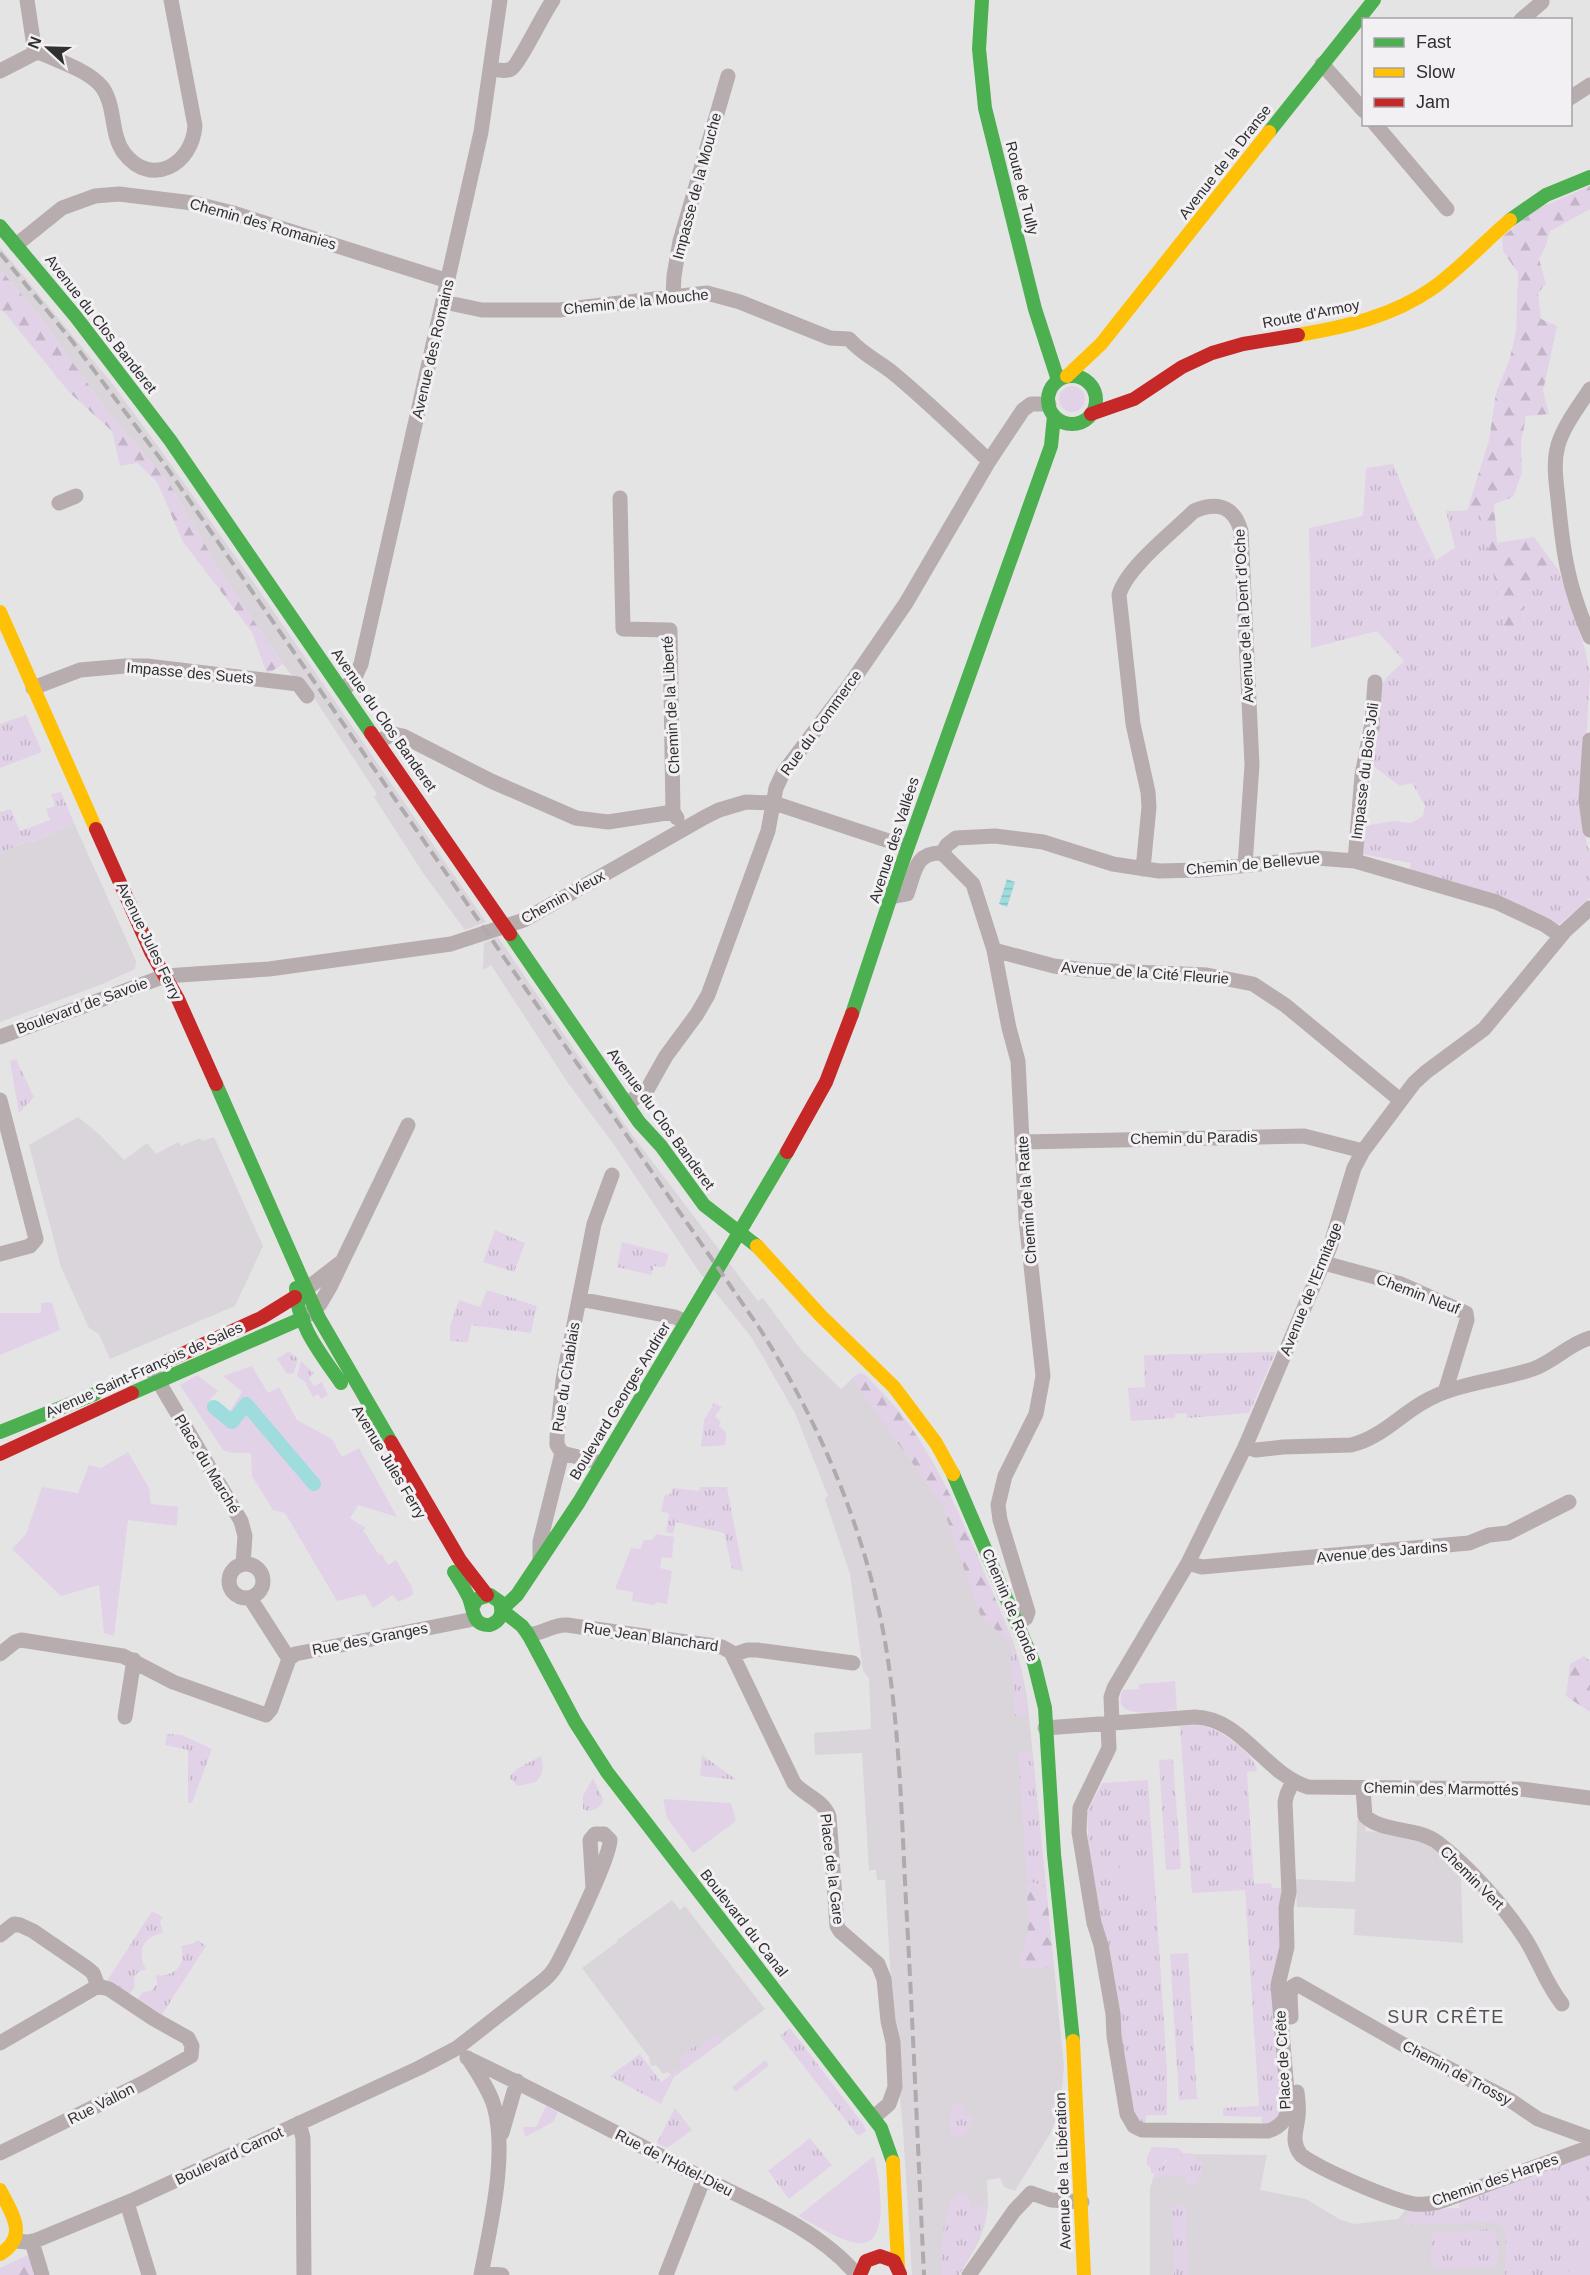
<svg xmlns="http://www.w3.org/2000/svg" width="1590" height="2275" font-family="Helvetica,sans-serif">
	<defs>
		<pattern id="grass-tufts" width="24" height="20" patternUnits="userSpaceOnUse" patternTransform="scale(1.5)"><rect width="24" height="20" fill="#e2d2e7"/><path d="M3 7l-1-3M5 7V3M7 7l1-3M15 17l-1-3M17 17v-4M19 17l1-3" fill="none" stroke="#c2b5c7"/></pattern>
		<pattern id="forest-firs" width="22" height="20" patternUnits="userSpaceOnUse" patternTransform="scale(1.5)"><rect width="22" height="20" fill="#e2d2e7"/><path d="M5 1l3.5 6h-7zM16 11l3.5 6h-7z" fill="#c2b5c7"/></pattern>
		<pattern id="water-rules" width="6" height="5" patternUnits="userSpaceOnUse" patternTransform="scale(1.5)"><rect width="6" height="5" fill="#9edcde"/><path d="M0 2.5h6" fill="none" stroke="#89bdbf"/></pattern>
	</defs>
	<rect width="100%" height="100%" fill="#e5e4e5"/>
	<path fill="#d9d5da" d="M0 247 114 386 165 456 263 596 486 922 465 930 423 873 374 797 377 794 301 678H294L283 664 223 575 169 483 108 412 41 318 0 269Z
		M74 823 136 961 135 969 100 985 0 1022V853L30 840 32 843Z
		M498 937 630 1132 758 1301 763 1298 802 1351 841 1389 856 1375 864 1374 910 1425 928 1455 946 1488 1012 1638 1021 1667 1027 1697 1064 2067 1062 2089 1058 2113 1051 2132 1015 2191 1004 2187 1000 2178 987 2180 988 2206 985 2224 978 2243 959 2275H912L903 2130 899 2088 901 2085 898 2029 895 2020 891 1981 885 1880H877L876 1870H869L862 1753 815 1755 814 1733 871 1729 869 1678 863 1671 850 1574 825 1499 828 1496 795 1413 752 1338 700 1273 615 1146 568 1083 491 965 483 970 484 943Z
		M78 1117 100 1135 124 1160 147 1143 156 1154 178 1142 181 1146 200 1138 202 1141 214 1137 263 1246 235 1306 110 1359 99 1334 89 1328 61 1267 29 1145Z
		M1357 1820 1366 1822 1365 1831 1395 1833 1428 1845 1458 1868 1461 1875 1463 1943 1354 1935 1355 1909 1297 1907 1295 1879 1355 1882Z
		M672 1900 680 1910 685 1906 765 2009 674 2077 667 2072 663 2074 656 2065 651 2066 649 2057 582 1968 617 1942V1940Z
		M1184 2154 1267 2155 1260 2190 1306 2199 1339 2219 1354 2224 1398 2219 1406 2209 1425 2211 1460 2208 1459 2200 1590 2154V2275H1150V2188L1155 2173Z"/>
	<path fill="url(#grass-tufts)" d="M1393 464 1411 507 1436 560 1455 548 1446 511 1480 510 1506 634 1527 628 1516 585 1559 571 1585 649 1590 675 1582 810 1587 845 1590 852V898L1560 924H1553L1409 872 1411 863 1362 854 1364 826 1393 821 1411 823 1423 816 1425 806 1412 783 1400 786 1369 763 1378 691 1387 677 1404 661 1377 631 1311 648 1309 528 1363 516 1366 468Z
		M26 715 42 752 0 768V724Z
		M61 792 74 823 31 843 29 840 0 853V812L11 809 20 831 50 820 46 809 55 806 51 794Z
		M16 1059 34 1097 19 1113 10 1061Z
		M495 1230 525 1243 514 1272 483 1262Z
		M622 1242 669 1254 665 1267 654 1266 651 1275 617 1267Z
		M487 1290 537 1306 531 1333 471 1325 468 1342 450 1341V1326L459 1300 480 1307Z
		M289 1351 298 1359 294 1373 290 1374 286 1373 277 1359Z
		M1276 1352 1249 1413 1187 1418V1413L1175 1414V1418L1131 1421 1128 1388 1145 1387 1144 1355Z
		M301 1361 314 1373 309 1378 314 1386 322 1382 328 1395 321 1399 318 1394 313 1397 305 1382 297 1376Z
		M714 1403 722 1407 715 1416 721 1422 719 1426 726 1432 725 1445 701 1447 704 1420Z
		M673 1488 699 1491 700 1487H727L743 1571 732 1569 724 1533 676 1522 673 1534 666 1532 669 1514 661 1511 665 1495 671 1494Z
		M1010 1638 1021 1667 1029 1715 1015 1716Z
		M1199 1725C1217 1727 1255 1752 1257 1771L1247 1772 1254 1884 1271 1883 1272 1888H1286L1284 2103 1279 2120 1262 2127V2117L1223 2116V2108L1259 2106 1245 1890 1192 1893 1180 1726Z
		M167 1734 182 1735 212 1749 192 1803H188V1750L165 1745Z
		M1032 1752 1046 1886 1027 1881 1018 1753Z
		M702 1755 737 1780 700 1776Z
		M541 1756C544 1767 544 1773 536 1782L518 1786 509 1777 518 1768Z
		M1173 1759 1181 1869 1166 1870 1159 1760Z
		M593 1778 603 1799 602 1804 596 1809 588 1811 583 1809V1796Z
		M1148 1780 1167 2068V2115H1146L1145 2124 1138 2121 1135 2114 1089 1851 1087 1812 1102 1783Z
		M152 1911 163 1917 160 1922 163 1933C143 1936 136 1952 146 1969L138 1972 134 1978 135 1987 129 1995 107 1981Z
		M197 1940 206 1946 161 2016 137 2000 143 1992 151 1991 157 1984 156 1975C175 1978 187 1963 181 1946L194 1943Z
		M1188 1953 1197 2099 1179 2100 1170 1954Z
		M790 2028 863 2124 866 2131 858 2136 780 2036Z
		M717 2034 722 2042 674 2077 661 2104 610 2076 640 2054 661 2082 684 2065 679 2058 695 2046 698 2048Z
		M765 2060 769 2065 736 2092 732 2087Z
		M952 2103 964 2104 963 2115 974 2116 968 2130 961 2138 952 2136 949 2130Z
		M675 2108 692 2130 667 2148 657 2143Z
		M810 2138 832 2165 789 2199 768 2171Z
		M1191 2153 1198 2161H1203L1202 2173 1196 2184 1187 2186 1185 2175H1167L1152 2180C1160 2162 1173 2154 1191 2153Z
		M1590 2154V2212L1568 2275H1505L1506 2231 1500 2225 1491 2222 1403 2225 1411 2210 1460 2208 1459 2200Z
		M956 2193H964L969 2197 971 2207 988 2206C984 2232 972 2252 959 2275H941C941 2255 942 2208 956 2193Z
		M1186 2205 1188 2275H1174L1172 2206Z
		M1489 2229C1503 2236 1499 2252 1497 2265L1491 2268 1431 2269V2233Z"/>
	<path fill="url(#forest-firs)" d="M1590 186V209L1550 231 1546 245 1539 259 1546 284 1538 293 1541 319 1557 326 1543 391 1549 414 1526 416 1521 443 1522 473 1513 497 1494 504 1497 543 1534 537 1559 571 1516 585 1527 629 1506 634 1480 511H1467L1489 440 1496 393 1510 358 1516 332 1518 273 1503 251 1502 237 1537 209Z
		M0 269 41 318 108 412 169 483 223 575 283 664 267 674 252 632 183 542 157 482 137 463 120 466 112 431 69 392 5 313 0 310Z
		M860 1373 864 1374C880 1390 897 1407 910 1426 953 1486 982 1570 1012 1638L1007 1639 981 1617 942 1505 854 1381 856 1375Z
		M1584 1656 1590 1661V1712L1566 1696 1570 1664Z
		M1027 1881 1046 1886 1054 1967 1025 1969 1020 1966V1958L1028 1934Z
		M30 2254 35 2275H0V2268Z"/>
	<path fill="#e2d2e7" d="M1059 399a13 13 0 1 1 26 0a13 13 0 1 1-26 0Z
		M52 1302 60 1330 0 1355V1313H41V1303Z
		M252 1366 268 1393 279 1387 297 1420 332 1439 342 1457 359 1448 397 1517 358 1505 350 1518 366 1528 363 1530 379 1555 382 1554 388 1565 396 1560 412 1587 413 1595 398 1602 393 1595 373 1608 365 1594 337 1601 285 1513 273 1510 252 1476 251 1453H232L223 1450 180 1385 197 1375 218 1391 209 1400 228 1414 242 1392 223 1376Z
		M128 1452 149 1488 151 1504 178 1507 177 1526 128 1520 114 1636 104 1633 99 1585 61 1596 12 1549 26 1534 42 1487 78 1493 89 1465 101 1468Z
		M656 1534 674 1537 672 1558 662 1557 660 1568 672 1571 667 1604 657 1602 654 1605 632 1601 633 1592 615 1589 631 1548 640 1549 644 1540H652Z
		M1175 1681 1177 1710C1161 1711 1108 1722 1123 1690L1139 1689V1684Z
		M663 1799 731 1803 736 1821 693 1853 667 1818Z
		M1116 1877a16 16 0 1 1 32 0a16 16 0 1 1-32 0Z
		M546 2106 558 2112 553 2122 525 2137 523 2127H536Z
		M1152 2147 1178 2148 1184 2154 1165 2161 1155 2173H1151V2168L1147 2165V2157Z
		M874 2156C879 2175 892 2246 859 2243 841 2242 814 2224 798 2216Z
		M1590 2212V2275H1568Z"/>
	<path fill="url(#water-rules)" d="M1007 879 1015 882 1007 907 999 904Z"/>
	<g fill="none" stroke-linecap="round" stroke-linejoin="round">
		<path stroke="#9edcde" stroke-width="14" d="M214 1407 232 1422 246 1404 314 1484"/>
		<path stroke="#b7adae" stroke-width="15" d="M27 0 35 53
			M1521 20 1542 2
			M1322 64 1364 111
			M492 69C498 70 505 72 511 69 518 66 544 12 553 0
			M0 71 35 53H41C60 62 88 70 102 87 116 106 110 134 124 153 151 188 192 165 195 126L171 0
			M1570 98 1590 85
			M1375 124 1447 209
			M16 245 62 208 95 196 119 194 193 203 233 213 448 281
			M673 296 674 276 680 241 728 76
			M444 302 482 310H559L707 293 740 302 830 338 849 339C862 354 878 361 893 373 927 401 958 431 989 461
			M1590 389C1579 406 1564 425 1558 445 1553 463 1556 481 1558 499 1563 553 1568 587 1590 637
			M620 498 623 629 670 630 673 812
			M59 503 76 496
			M33 688 80 670 125 666H147L298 684 307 696
			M343 691 355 677 361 664 481 132 500 0
			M1590 740 1586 800 1590 830
			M379 741 393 734 403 736 491 781 576 818 608 822 673 812 677 818
			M942 853 947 845 956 838 995 836 1043 842 1113 864 1159 871 1200 870 1317 858 1355 861 1496 902 1545 925 1561 936
			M1355 861 1362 775 1372 723 1375 682
			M1143 869 1149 807 1148 792 1133 724 1119 595C1126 568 1173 532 1194 511 1217 501 1234 506 1241 531L1252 765 1245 865
			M891 897 907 894C915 872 915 852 942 853L973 884 994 950 1009 1028 1018 1061 1026 1220 1043 1376 1036 1414 1005 1476 998 1505 1000 1520 1028 1612 1026 1618 1018 1623
			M994 950 1054 966 1085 970 1207 975 1253 984 1285 1005 1400 1100
			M0 1037 165 976 269 969 451 944 524 920 705 817 719 810 746 802 774 803 907 847
			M0 1100 36 1239 30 1246 0 1254
			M627 1104 648 1088 666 1056 697 1014 708 995 768 831 776 788 783 773 851 683 906 603 989 461 1023 410 1031 404H1049
			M1023 1142 1304 1136 1363 1151
			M1324 1263 1401 1284 1466 1313 1467 1320 1445 1392
			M300 1294 340 1263
			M579 1299 675 1317 686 1322
			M310 1314 320 1304 330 1287 408 1125
			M151 1369 241 1521 245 1536 243 1564
			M1245 1447 1256 1450 1283 1447 1351 1445C1380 1438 1398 1417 1422 1403 1455 1383 1497 1381 1533 1369 1553 1362 1569 1344 1590 1338
			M562 1453 602 1463
			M540 1560V1542L562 1453 557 1445V1437L563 1380 594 1224 612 1175
			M1188 1563 1202 1567 1469 1543 1489 1535 1508 1533 1569 1502
			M229 1581a17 17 0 1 1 34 0a17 17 0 1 1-34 0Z
			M250 1598 289 1659
			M528 1634C542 1635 552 1624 567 1625L722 1647 731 1652 794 1783C805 1796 822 1799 829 1816L837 1926 840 1931 878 1964 884 1979 888 2021 893 2042 895 2087 889 2104 874 2117
			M0 1654 15 1642 21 1640 123 1656 173 1682 266 1715 271 1709 289 1659 295 1654 474 1619
			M733 1655 747 1650H757L853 1663
			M125 1717 134 1660
			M1112 1723 1111 1697 1114 1688 1188 1563 1245 1447 1330 1247 1354 1168 1363 1151 1414 1083 1426 1072 1484 1029 1565 931 1590 908
			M1108 1724 1109 1748 1080 1808 1079 1832 1094 1923 1101 1945 1113 2014 1114 2036 1127 2114 1134 2126 1142 2130 1268 2131C1282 2127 1289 2117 1288 2103L1278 1985 1287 1947 1286 1908 1289 1892 1285 1802 1287 1794 1293 1781
			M1045 1728 1195 1717C1242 1718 1265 1774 1308 1787L1521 1789 1590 1798
			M1363 1788 1365 1816C1383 1833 1416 1827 1437 1842 1468 1866 1505 1907 1526 1940 1539 1961 1546 1984 1562 2004
			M0 1935 14 1924 20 1925 33 1931 87 1968 93 1973 98 1986
			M1291 2017 1290 1995 1292 1987 1297 1984 1411 2049 1510 2100 1538 2119 1590 2138
			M0 2043 98 1986
			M467 2058C543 2094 617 2133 691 2172 747 2201 816 2226 857 2275
			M468 2058C478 2074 489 2089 494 2106 508 2154 490 2227 481 2275
			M1297 2092C1298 2100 1299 2109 1298 2117 1296 2132 1291 2142 1301 2155 1319 2169 1391 2200 1414 2204 1424 2205 1433 2204 1442 2201L1590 2147
			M299 2123 303 2138 304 2275
			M502 2133 517 2081
			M0 2153 143 2083 191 2056 192 2046 188 2038 154 2019 109 1989 98 1986
			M127 2203 149 2275
			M16 2241 28 2242 37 2240 131 2201 419 2068 457 2048 544 1980C549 1976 553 1971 556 1966 565 1950 613 1851 610 1840L604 1834H595L590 1840 593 1888
			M32 2242 42 2275
			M482 2273 502 2275
			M666 2275 704 2178
			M969 2275 1014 2211 1031 2193 1051 2200 1082 2202"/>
		<path stroke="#4caf50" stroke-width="14" d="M982 0 979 49 985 108 1035 309 1058 380
			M1269 132 1374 0
			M1510 220 1546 195 1590 177
			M0 226 76 317 170 440 371 733
			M1048 400a24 24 0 1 1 48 0a24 24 0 1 1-48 0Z
			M510 934 639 1122 661 1146 704 1205 757 1246
			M852 1014 899 872 1051 446 1054 416
			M216 1084 319 1318 391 1442
			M296 1288C296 1324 321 1354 341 1383
			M132 1393 303 1318
			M0 1432 95 1394
			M953 1474 1034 1663 1045 1708 1054 1854 1073 2041
			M454 1572C459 1580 465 1589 469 1598 474 1610 472 1626 490 1625 501 1621 503 1613 500 1602L490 1595 477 1599 472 1608
			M503 1608 517 1595 579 1502 787 1152
			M503 1611 522 1626 528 1634 575 1722 607 1772 881 2128 893 2162"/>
		<path stroke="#ffc107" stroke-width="14" d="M1298 335C1346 327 1393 316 1433 288 1461 268 1484 242 1510 220
			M1067 376 1101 344 1269 132
			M0 612 96 829
			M757 1246 821 1316 894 1387 936 1443 953 1474
			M1073 2041 1084 2275
			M893 2162 898 2266
			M0 2190C12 2214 29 2236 0 2254"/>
		<path stroke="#c62828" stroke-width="14" d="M1091 414 1134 399 1182 367 1212 353 1243 344 1298 335
			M371 733 510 934
			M96 829 151 952 178 999 216 1084
			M787 1152 826 1082 852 1014
			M167 1361 261 1318 295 1297
			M391 1442 460 1560 487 1595
			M0 1454 132 1393
			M860 2275 866 2261 880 2256 894 2261 900 2274"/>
		<path stroke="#afaaab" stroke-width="4" stroke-dasharray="12 6" stroke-linecap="butt" d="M0 253 72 341 165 465 758 1326C824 1429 872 1545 889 1667 900 1745 902 1824 906 1902 913 2026 918 2151 924 2275"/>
	</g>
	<g text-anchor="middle" stroke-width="6" stroke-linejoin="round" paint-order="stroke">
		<g font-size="15" fill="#313031" stroke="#f2f0f3">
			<text transform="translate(1225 162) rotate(-52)" y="5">Avenue de la Dranse</text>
			<text transform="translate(697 186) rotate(-75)" y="5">Impasse de la Mouche</text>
			<text transform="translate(1022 188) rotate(76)" y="5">Route de Tully</text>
			<text transform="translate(263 224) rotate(16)" y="5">Chemin des Romanies</text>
			<text transform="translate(636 302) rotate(-6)" y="5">Chemin de la Mouche</text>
			<text transform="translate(1311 314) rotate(-11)" y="5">Route d'Armoy</text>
			<text transform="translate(101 324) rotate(52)" y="5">Avenue du Clos Banderet</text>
			<text transform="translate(433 349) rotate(-77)" y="5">Avenue des Romains</text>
			<text transform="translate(1244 616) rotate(-93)" y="5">Avenue de la Dent d'Oche</text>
			<text transform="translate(190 673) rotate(5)" y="5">Impasse des Suets</text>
			<text transform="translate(671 705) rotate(-93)" y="5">Chemin de la Liberté</text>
			<text transform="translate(384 720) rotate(55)" y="5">Avenue du Clos Banderet</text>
			<text transform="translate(821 723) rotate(-54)" y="5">Rue du Commerce</text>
			<text transform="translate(1365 771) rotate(-83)" y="5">Impasse du Bois Joli</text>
			<text transform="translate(894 840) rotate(-72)" y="5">Avenue des Vallées</text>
			<text transform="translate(1253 864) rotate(-5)" y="5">Chemin de Bellevue</text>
			<text transform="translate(563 897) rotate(-29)" y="5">Chemin Vieux</text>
			<text transform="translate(149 941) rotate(64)" y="5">Avenue Jules Ferry</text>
			<text transform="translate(1145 973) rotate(4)" y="5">Avenue de la Cité Fleurie</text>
			<text transform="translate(82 1006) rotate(-20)" y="5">Boulevard de Savoie</text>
			<text transform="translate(661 1119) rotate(54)" y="5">Avenue du Clos Banderet</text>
			<text transform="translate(1194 1138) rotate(-1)" y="5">Chemin du Paradis</text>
			<text transform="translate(1027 1200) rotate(-94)" y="5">Chemin de la Ratte</text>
			<text transform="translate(1311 1289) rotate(-68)" y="5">Avenue de l'Ermitage</text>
			<text transform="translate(1418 1294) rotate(21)" y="5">Chemin Neuf</text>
			<text transform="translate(144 1370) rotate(-24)" y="5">Avenue Saint-François de Sales</text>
			<text transform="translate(566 1377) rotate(-81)" y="5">Rue du Chablais</text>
			<text transform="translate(620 1401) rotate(-59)" y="5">Boulevard Georges Andrier</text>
			<text transform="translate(389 1462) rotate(59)" y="5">Avenue Jules Ferry</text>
			<text transform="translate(207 1464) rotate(59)" y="5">Place du Marché</text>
			<text transform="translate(1382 1552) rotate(-5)" y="5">Avenue des Jardins</text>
			<text transform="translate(1010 1605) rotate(67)" y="5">Chemin de Ronde</text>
			<text transform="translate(651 1637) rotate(8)" y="5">Rue Jean Blanchard</text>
			<text transform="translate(370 1639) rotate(-11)" y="5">Rue des Granges</text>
			<text transform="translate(1441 1789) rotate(1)" y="5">Chemin des Marmottés</text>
			<text transform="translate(832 1869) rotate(83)" y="5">Place de la Gare</text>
			<text transform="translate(1472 1878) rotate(45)" y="5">Chemin Vert</text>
			<text transform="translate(744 1923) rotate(52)" y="5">Boulevard du Canal</text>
			<text transform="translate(1283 2060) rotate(-93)" y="5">Place de Crête</text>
			<text transform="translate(1457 2073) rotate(28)" y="5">Chemin de Trossy</text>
			<text transform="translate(101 2104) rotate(-27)" y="5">Rue Vallon</text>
			<text transform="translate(229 2156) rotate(-25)" y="5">Boulevard Carnot</text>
			<text transform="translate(674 2163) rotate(27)" y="5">Rue de l'Hôtel-Dieu</text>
			<text transform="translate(1063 2171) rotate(-92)" y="5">Avenue de la Libération</text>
			<text transform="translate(1495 2180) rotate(-19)" y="5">Chemin des Harpes</text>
		</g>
		<g font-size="18" letter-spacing="1.5" fill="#535153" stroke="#f2f0f3">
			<text x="1446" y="2023">SUR CRÊTE</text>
		</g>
	</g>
	<rect x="1362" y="18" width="210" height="108" fill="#f2f0f3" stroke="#a5a3a5" stroke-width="1.5"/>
	<rect x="1374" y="38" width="30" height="9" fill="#4caf50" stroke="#a5a3a5" stroke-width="1.5"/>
	<text x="1416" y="48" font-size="18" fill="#313031">Fast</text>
	<rect x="1374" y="68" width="30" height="9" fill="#ffc107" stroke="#a5a3a5" stroke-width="1.5"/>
	<text x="1416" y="78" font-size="18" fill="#313031">Slow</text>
	<rect x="1374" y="98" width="30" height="9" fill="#c62828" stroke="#a5a3a5" stroke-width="1.5"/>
	<text x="1416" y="108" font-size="18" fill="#313031">Jam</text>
	<g transform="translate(48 48) rotate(292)" stroke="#f2f0f3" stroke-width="4.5" paint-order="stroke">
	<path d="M0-4.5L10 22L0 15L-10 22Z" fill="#313031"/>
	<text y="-9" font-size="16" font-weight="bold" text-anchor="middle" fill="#313031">N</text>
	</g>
</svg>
